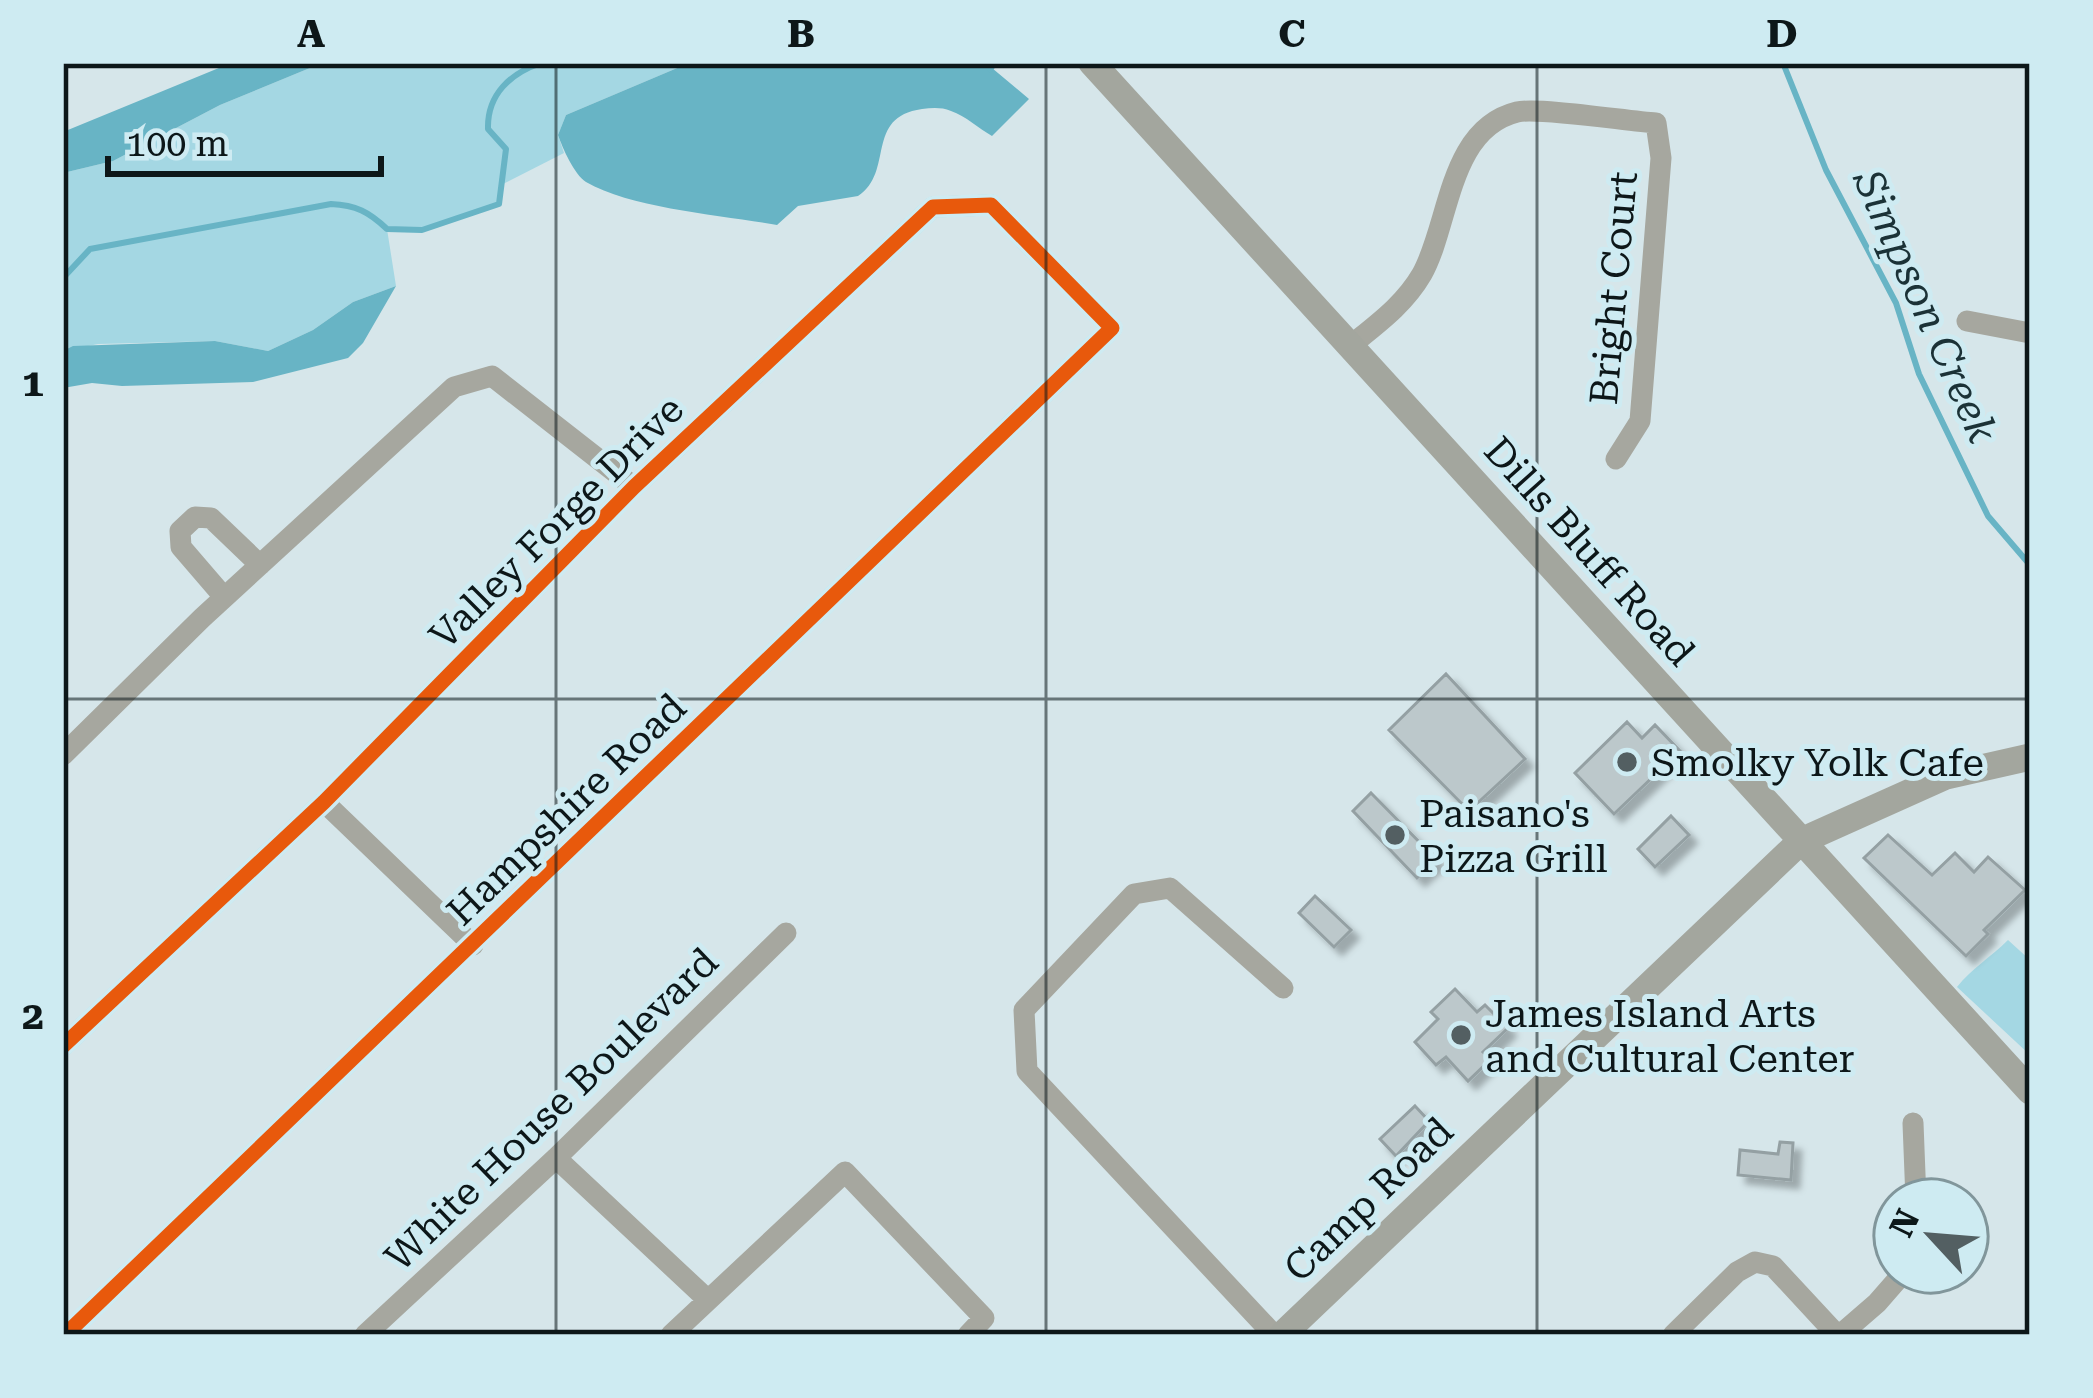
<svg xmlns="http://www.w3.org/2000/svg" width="2093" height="1398" font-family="'Roboto Serif',serif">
	<defs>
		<filter id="shadow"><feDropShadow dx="8" dy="8" stdDeviation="3" flood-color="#0004"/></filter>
	</defs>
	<rect width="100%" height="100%" fill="#d6e6ea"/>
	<path fill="#a4d7e3" d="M322 63H689L566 115 558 135 564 153 501 185 499 204 422 230 387 229 396 286 353 302 313 330 268 351 215 341 98 344 63 351V173L113 161 220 105Z
		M2008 940 2030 960V1055L1957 987C1971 969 1991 957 2008 940Z"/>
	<path fill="#68b4c5" d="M231 63H322L220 105 113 161 63 173V132Z
		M689 63H986L1029 99 992 136C978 128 966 116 951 111 941 107 932 108 922 109 864 117 895 172 858 196L798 206 777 225C722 215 633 209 586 182 574 174 563 149 558 135L566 115Z
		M396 286 363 343 348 358 253 382 122 386 92 383 63 388V351L73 346 215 341 268 351 313 330 353 302Z"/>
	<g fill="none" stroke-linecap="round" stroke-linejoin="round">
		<path stroke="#68b4c5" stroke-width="6" d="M1783 63 1826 170 1896 303 1919 374 1988 516 2030 565
			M990 69 995 63
			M63 278 90 249 331 204C356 205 369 212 387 229L422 230 499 204 506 149 488 129C487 94 511 73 541 63"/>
	</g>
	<path fill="#bcc8cb" stroke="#94a0a3" stroke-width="3" filter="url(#shadow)" d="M1446 674 1525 759 1469 811 1389 730Z
		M1627 722 1642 738 1655 725 1680 751 1614 814 1575 773Z
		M1371 793 1437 860 1417 878 1353 811Z
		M1671 816 1689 835 1655 867 1638 849Z
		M1888 835 1932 875 1955 853 1974 872 1988 857 2025 890 1984 930 1988 934 1966 956 1864 858Z
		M1315 896 1351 930 1334 947 1299 913Z
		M1455 989 1477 1012 1485 1005 1508 1028 1483 1052 1491 1059 1468 1081 1446 1057 1436 1065 1415 1042 1438 1019 1431 1012Z
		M1415 1106 1429 1121 1396 1156 1380 1139Z
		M1780 1142 1793 1143 1791 1180 1738 1175 1740 1150 1778 1154Z"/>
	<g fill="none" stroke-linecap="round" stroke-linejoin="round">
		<path stroke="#a6a79f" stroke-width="21" d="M1967 321 2030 333
			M1350 346C1377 324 1404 305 1422 274 1450 224 1448 129 1517 112 1538 107 1627 121 1656 123L1661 158 1640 421 1616 459
			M224 597 181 547 180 531 195 517 211 518 260 565
			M63 755 202 618 454 387 492 376 634 487
			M324 802 473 945
			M63 1046 324 802 634 487 933 207 991 205 1112 328 65 1335
			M1913 1123 1916 1200
			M556 1158 708 1300
			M365 1335 556 1158 786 933
			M671 1335 845 1172 984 1318 968 1335
			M1274 1335 1027 1071 1024 1010 1134 894 1170 888 1283 988
			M1673 1335 1737 1272 1755 1262 1773 1266 1837 1335
			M1840 1335 1877 1303 1904 1272"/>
		<path stroke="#a3a69e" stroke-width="27" d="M1092 63 2030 1091
			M1282 1335 1801 841 1946 776 2030 757"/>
		<defs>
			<path id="cycleway" d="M63 1046 324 802 634 487 933 207 991 205 1112 328 65 1335"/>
		</defs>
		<use href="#cycleway" stroke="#ceebf2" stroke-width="22"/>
		<use href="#cycleway" stroke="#e8590c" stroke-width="15"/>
	</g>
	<path fill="none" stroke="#0d1719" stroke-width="3" stroke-opacity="0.55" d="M556 63V1335M1046 63V1335M1537 63V1335M63 699H2030"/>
	<g fill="#535f62" stroke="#ceebf2" stroke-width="4.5">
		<circle cx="1627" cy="762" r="12"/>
		<circle cx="1395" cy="835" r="12"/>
		<circle cx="1461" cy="1035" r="12"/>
	</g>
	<g text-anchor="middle" stroke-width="10" stroke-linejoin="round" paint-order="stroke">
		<g font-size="39" fill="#0d1719" stroke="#ceebf2">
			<text transform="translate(1613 288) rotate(-85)" y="14">Bright Court</text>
			<text transform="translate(556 522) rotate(-45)" y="14">Valley Forge Drive</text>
			<text transform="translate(1590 551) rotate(48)" y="14">Dills Bluff Road</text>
			<text transform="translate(566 809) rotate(-44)" y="14">Hampshire Road</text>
			<text transform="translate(551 1109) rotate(-44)" y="14">White House Boulevard</text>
			<text transform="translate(1368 1199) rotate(-44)" y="14">Camp Road</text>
		</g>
		<g font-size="39" fill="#0d1719" stroke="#ceebf2" text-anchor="start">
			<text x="1651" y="776">Smolky Yolk Cafe</text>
			<text x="1419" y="827">Paisano's<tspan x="1419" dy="45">Pizza Grill</tspan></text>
			<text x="1485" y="1027">James Island Arts<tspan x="1485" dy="45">and Cultural Center</tspan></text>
		</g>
		<g font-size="42" font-style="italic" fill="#1b3237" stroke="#ceebf2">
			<text transform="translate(1926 306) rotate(66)" y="15">Simpson Creek</text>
		</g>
	</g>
	<rect width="2093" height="1398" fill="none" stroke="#ceebf2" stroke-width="132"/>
	<g transform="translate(1931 1236) rotate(296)"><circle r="57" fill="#ceebf2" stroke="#81969b" stroke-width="3"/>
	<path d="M0-9L21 45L0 30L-21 45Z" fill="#535f62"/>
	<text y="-18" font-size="33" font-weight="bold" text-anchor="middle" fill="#0d1719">N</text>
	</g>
	<path d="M108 156v18h273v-18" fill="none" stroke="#0d1719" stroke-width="6"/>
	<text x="126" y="156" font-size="36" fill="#0d1719" stroke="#ceebf2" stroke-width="9" paint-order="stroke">100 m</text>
	<rect x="66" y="66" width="1961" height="1266" fill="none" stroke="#0d1719" stroke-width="4.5"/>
	<g font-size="39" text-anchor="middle" font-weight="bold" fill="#0d1719">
		<text x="311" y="47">A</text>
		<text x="801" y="47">B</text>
		<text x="1292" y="47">C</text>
		<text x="1782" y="47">D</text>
		<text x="33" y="396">1</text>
		<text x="33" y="1029">2</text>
	</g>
</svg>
